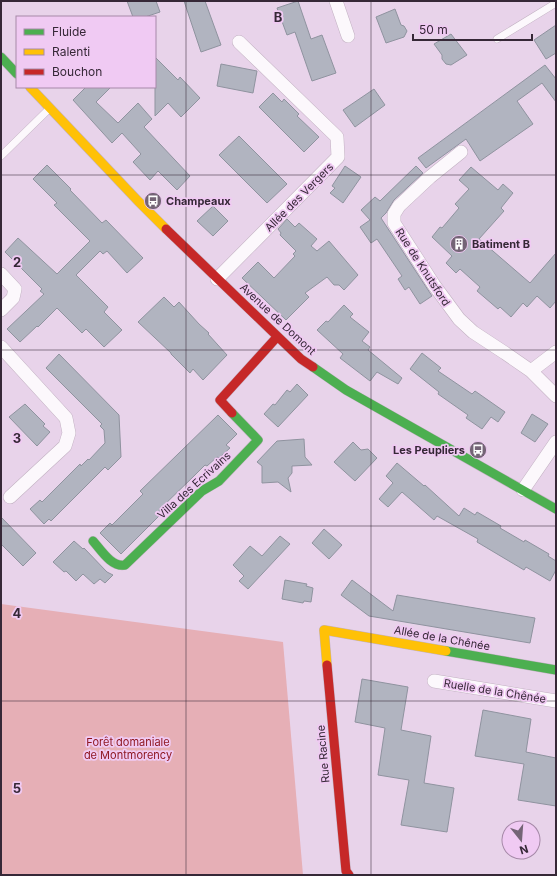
<svg xmlns="http://www.w3.org/2000/svg" width="557" height="876" font-family="Inter,sans-serif">
	<rect width="100%" height="100%" fill="#e8d3ea"/>
	<path fill="#e6afb6" d="M1 604 283 642 303 875H1Z"/>
	<path fill="#b1b4c0" stroke="#8f939f" d="M127 1H156L160 12 145 17H133Z
		M184 1H205L221 45 201 52Z
		M298 1 311 39 322 35 336 73 312 81 295 32 287 35 277 8Z
		M395 9 401 25 404 26 407 31 404 37 386 43 376 17Z
		M556 25V53L546 59 534 40Z
		M451 34 467 55 451 65 446 64 442 59V55L434 44Z
		M155 57 178 80 180 77 200 98 181 117 168 103 155 116Z
		M221 64 257 71 253 93 217 86Z
		M545 65 556 79V102L542 83 517 101 533 124 480 161 466 139 426 168 418 158Z
		M86 87H111L96 102 118 123 138 103 152 119 144 127 190 176 177 190 158 171 150 180 133 162 141 154 122 133 112 143 73 100Z
		M374 89 385 105 355 127 343 110Z
		M273 93 282 102 284 99 299 114 297 116 319 137 304 152 259 107Z
		M239 136 287 184 267 203 219 155Z
		M47 165 71 189 70 190 102 223 106 220 143 258 127 273 107 251 103 254 100 251 76 275 108 307 104 312 122 330 104 347 86 329 82 333 57 308 38 327 37 326 20 342 7 329 44 294 40 291 42 289 5 252 18 238 57 274 90 241 54 205 57 203 33 179Z
		M345 166 361 177 343 203 330 193 335 188 332 186Z
		M416 166 423 173 394 200 386 213 381 218 432 296 420 304 409 287 405 290 398 279 402 276 377 239 371 243 360 227 370 220 361 210 375 197 380 201Z
		M471 167 498 190 503 184 513 193 501 208 504 211 479 239 530 283 556 253V301L550 308 537 296 527 307 523 303 511 317 500 307 498 309 477 291 480 287 460 269 456 273 446 263 452 256 432 237 440 227 442 228 459 208 455 204 469 189 459 180Z
		M213 206 228 221 213 236 197 221Z
		M287 219 295 227 299 223 317 239 311 246 317 251 329 241 358 275 344 290 339 285H334L327 277 305 293 309 297 286 320 242 278 258 262 274 278 295 256 293 254 296 251 280 235 281 233 278 229Z
		M164 297 174 307 179 302 199 324 209 333 208 334 227 355 203 380 193 369 190 373 171 354V353L138 322Z
		M344 305 353 314 350 317 369 332 362 341 370 347 368 350 402 378 398 384 377 372 370 381 340 358 343 354 317 330 326 321 328 322Z
		M422 353 441 368 438 371 472 394 475 391 505 412 498 422 491 417 482 429 466 418 468 415 438 394 439 392 410 369Z
		M59 354 119 415 121 457 108 470 105 467 51 521 49 519 44 524 30 509 40 500 42 502 80 464 81 466 88 459 89 460 105 443 104 430 100 426 102 424 46 368Z
		M297 384 308 395 278 427 264 414 273 404 275 405 287 390 290 392Z
		M25 404 45 424 43 426 50 432 37 446 9 417Z
		M532 414 548 424 535 442 521 433Z
		M218 415 237 434 226 445 230 448 219 458 217 457 207 466 205 465 195 475 159 510 162 513 121 554 100 533 110 523 112 525 143 494 140 491Z
		M304 439 305 457 312 465 292 466V473L288 478 291 492 278 482 262 483V466L257 462 277 441Z
		M353 442 361 450 368 449 377 458 355 481 334 462Z
		M397 463 424 486 425 485 459 516 464 508 475 515 477 512 501 526 500 528 524 542 525 540 549 554 548 556 556 561V570L550 581 526 567 524 570 477 542 478 539 437 516 434 520 402 492 388 507 379 499 393 483 386 476Z
		M1 517 36 553 23 566 1 544Z
		M324 529 342 545 329 559 312 543Z
		M280 536 290 544 248 589 239 581 244 576 233 565 250 546 262 556Z
		M74 541 83 549 84 548 107 572 113 575 105 583 100 579 94 584 83 574 76 581 66 571 64 572 53 562Z
		M285 580 307 584 306 586 313 588 311 602 304 601 303 603 282 599Z
		M352 580 393 611 397 595 535 618 530 643 369 616 341 595Z
		M362 679 408 687 401 730 431 736 424 783 454 788 447 832 401 825 409 780 378 775 385 728 355 722Z
		M483 710 531 719 526 752 556 758V806L518 800 524 764 475 756Z"/>
	<g fill="none" stroke-linecap="round" stroke-linejoin="round">
		<defs>
			<path id="lane" d="M497 39 556 3
				M1 156 50 108"/>
			<path id="street" d="M336 1 348 36
				M461 152 430 177 399 206 394 214V223L434 285 459 319 473 332 505 353 531 371
				M1 274 15 289 13 298 1 310
				M217 279 338 157 337 137 239 42
				M1 347 66 418 69 433 65 446 10 497
				M556 352 531 371 556 396
				M523 490 556 442
				M434 681 556 701"/>
			<path id="fast" d="M1 57 17 74
				M313 367 346 390 556 509
				M93 541C101 550 112 568 125 565L202 491 219 481 258 440 232 413
				M446 651 556 670"/>
			<path id="slow" d="M30 87 138 201 166 229
				M327 665 324 630 446 651"/>
			<path id="jam" d="M166 229 301 359 313 367
				M232 413 220 400 277 337
				M327 665 346 871 349 875"/>
		</defs>
		<use href="#lane" stroke="#c2b1c2" stroke-width="8"/>
		<use href="#street" stroke="#c2b1c2" stroke-width="14"/>
		<use href="#fast" stroke="#c2b1c2" stroke-width="10"/>
		<use href="#slow" stroke="#c2b1c2" stroke-width="10"/>
		<use href="#jam" stroke="#c2b1c2" stroke-width="10"/>
		<use href="#lane" stroke="#fcf8fc" stroke-width="7"/>
		<use href="#street" stroke="#fcf8fc" stroke-width="13"/>
		<use href="#fast" stroke="#4caf50" stroke-width="9"/>
		<use href="#slow" stroke="#ffc107" stroke-width="9"/>
		<use href="#jam" stroke="#c62828" stroke-width="9"/>
	</g>
	<path fill="none" stroke="#362837" stroke-width="1" stroke-opacity="0.55" d="M186 1V875M371 1V875M1 175H556M1 350H556M1 526H556M1 701H556"/>
	<defs>
		<symbol id="bus-disc" viewBox="-11 -11 22 22"><circle r="9.5" fill="#746476" stroke="#f0caf3"/><path d="M-5-6H5V4H4V6H2V4H-2V6H-4V4H-5ZM-3.5-4V0h7V-4ZM-3.5 1.2v1.5H-2V1.2ZM2 1.2v1.5H3.5V1.2Z" fill="#fff"/></symbol>
		<symbol id="building-disc" viewBox="-11 -11 22 22"><circle r="9.5" fill="#746476" stroke="#f0caf3"/><path d="M-4-6H4V6H1V3H-1V6H-4ZM-2.5-4.3h1.7v1.8h-1.7ZM.8-4.3h1.7v1.8H.8ZM-2.5-1h1.7V.8h-1.7ZM.8-1h1.7V.8H.8Z" fill="#fff"/></symbol>
	</defs>
	<g fill-rule="evenodd">
		<use href="#bus-disc" x="143" y="191" width="20" height="20"/>
		<use href="#building-disc" x="449" y="234" width="20" height="20"/>
		<use href="#bus-disc" x="468" y="440" width="20" height="20"/>
	</g>
	<g text-anchor="middle" stroke-width="3.5" stroke-linejoin="round" paint-order="stroke">
		<g font-size="11" fill="#362837" stroke="#f0caf3">
			<text transform="translate(299 197) rotate(-45)" y="4">Allée des Vergers</text>
			<text transform="translate(423 267) rotate(57)" y="4">Rue de Knutsford</text>
			<text transform="translate(278 319) rotate(43)" y="4">Avenue de Domont</text>
			<text transform="translate(194 485) rotate(-42)" y="4">Villa des Ecrivains</text>
			<text transform="translate(442 638) rotate(10)" y="4">Allée de la Chênée</text>
			<text transform="translate(495 691) rotate(9)" y="4">Ruelle de la Chênée</text>
			<text transform="translate(323 754) rotate(-95)" y="4">Rue Racine</text>
		</g>
		<g font-size="11" font-weight="bold" fill="#362837" stroke="#f0caf3" text-anchor="start">
			<text x="166" y="205">Champeaux</text>
			<text x="472" y="248">Batiment B</text>
			<text x="465" y="454" text-anchor="end">Les Peupliers</text>
		</g>
		<g font-size="11" fill="#8d141d" stroke="#f0caf3">
			<text x="128" y="746">Forêt domaniale<tspan x="128" dy="13">de Montmorency</tspan></text>
		</g>
	</g>
	<g font-size="13" text-anchor="middle" font-weight="bold" fill="#362837" stroke="#f0caf3" stroke-width="3.5" stroke-linejoin="round" paint-order="stroke">
		<text x="278" y="22">B</text>
		<text x="17" y="267">2</text>
		<text x="17" y="443">3</text>
		<text x="17" y="618">4</text>
		<text x="17" y="793">5</text>
	</g>
	<rect width="557" height="876" fill="none" stroke="#362837" stroke-width="4"/>
	<rect x="16" y="16" width="140" height="72" fill="#f0caf3" stroke="#a689a8"/>
	<rect x="24" y="29" width="20" height="6" fill="#4caf50" stroke="#a689a8"/>
	<text x="52" y="36" font-size="12" fill="#362837">Fluide</text>
	<rect x="24" y="49" width="20" height="6" fill="#ffc107" stroke="#a689a8"/>
	<text x="52" y="56" font-size="12" fill="#362837">Ralenti</text>
	<rect x="24" y="69" width="20" height="6" fill="#c62828" stroke="#a689a8"/>
	<text x="52" y="76" font-size="12" fill="#362837">Bouchon</text>
	<g transform="translate(521 840) rotate(163)"><circle r="19" fill="#f0caf3" stroke="#a689a8"/>
	<path d="M0-3L7 15L0 10L-7 15Z" fill="#746476"/>
	<text y="-6" font-size="11" font-weight="bold" text-anchor="middle" fill="#362837">N</text>
	</g>
	<path d="M413 34v6h119v-6" fill="none" stroke="#362837" stroke-width="2"/>
	<text x="419" y="34" font-size="12" fill="#362837" stroke="#f0caf3" stroke-width="3" paint-order="stroke">50 m</text>
</svg>
